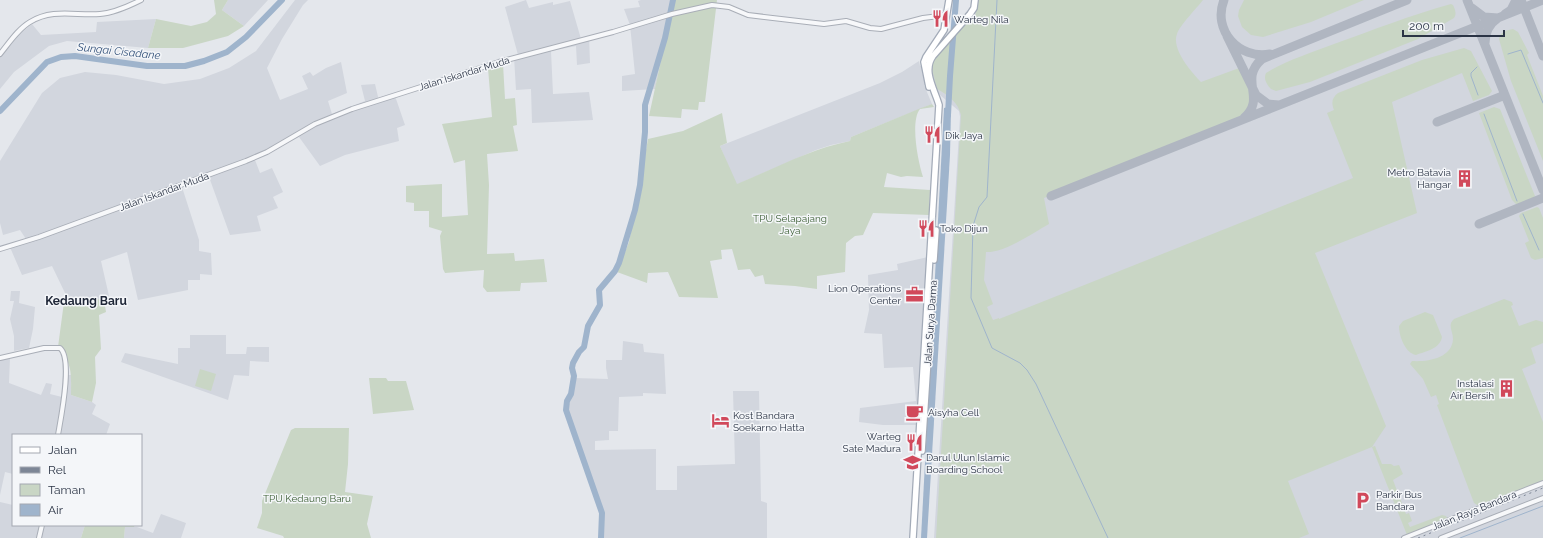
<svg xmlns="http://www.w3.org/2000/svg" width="1543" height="538" font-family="Raleway,sans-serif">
	<rect width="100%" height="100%" fill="#e4e7ec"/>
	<path fill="#d2d6de" d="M228 0H268L244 26 222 10Z
		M295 0H308L303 5 282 39 267 68 280 100 308 89 302 76 310 72 313 76 326 68 341 62 347 93 328 101 332 114 365 101 361 85 375 84 379 101 395 96 405 125 397 128 399 141 345 155 320 166 299 137 255 160 260 173 272 168 283 192 273 197 278 208 257 216 261 231 230 235 209 177 182 187 199 240V251L211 253 212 275 200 274V280H188V290L138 300 127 252 101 261 109 296 104 299 67 300 66 295 52 266 22 275 9 245 26 239 20 230 3 235 0 223V161L42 93 60 78 85 72 116 75 164 84 200 79 229 68 256 51Z
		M526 0 529 8 553 2V5L570 1 581 39 589 36 590 63 577 65 576 46 551 51 553 94 589 92 593 120 532 123 531 89 516 90 514 57 518 55 505 7Z
		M641 0H674L655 89 622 91V76L635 74 630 25 624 9 640 7 638 1Z
		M978 0H1543V538H934L960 117 959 111 940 95 934 84 924 85 932 104 851 137 850 141 831 145 816 150 736 185 720 146 880 83 902 72 919 61 920 66 931 65 972 16H975Z
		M156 19 148 48 67 41 49 46 14 72 0 89V56L10 42 32 24 41 35 96 32 97 22Z
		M928 257 918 425H883L859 422 860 408 916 401 913 367 884 368 882 334 864 333 869 310 868 275 898 270 897 264Z
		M11 291H20L19 303 35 307 33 329 29 348 14 351V336L10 319 14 301H10Z
		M190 335H226V354H246L247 347H269V362L250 361 249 376 234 375 228 400 121 362 125 353 178 364V348H190Z
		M623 341 643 344 644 352 664 354 666 394 643 393V396L619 397 618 431H609V440L595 441V450L656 449V490H677V466L735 464 733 391H759L761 501 767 503V538H602V513L577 450 567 411 573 392 574 378 608 379 606 368V360H622Z
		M10 358 9 383 41 395 46 383 52 384 50 394 62 397 63 375H71V395L92 402 96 405 92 414 110 424 106 435H13V474L5 472 0 495V360Z
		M0 502 13 505V525H85L81 538H0Z
		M161 514 186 523 181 538H124L125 527H137L153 533Z"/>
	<path fill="#c9d6c5" d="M214 0H228L222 10 244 26 228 36 183 48H148L156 19 191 26 207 22 216 14Z
		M674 0H717L705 102H699L698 110 682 109 681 118 649 116Z
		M978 0H1203C1196 9 1180 25 1177 34 1171 49 1192 73 1201 82L1242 67C1252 87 1264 106 1240 120L1044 198 1049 224C1033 233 1004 253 986 252L984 280 993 304 987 307 993 320 999 318V319L1353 178 1327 113 1334 110C1331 102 1332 98 1338 93L1422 60 1464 48 1471 51 1492 91 1489 95 1473 101 1462 73 1392 102 1417 213 1315 253 1386 426 1372 447 1375 446 1382 464H1391L1394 466 1399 465 1403 474 1393 480 1406 514 1409 513 1412 521 1408 523 1410 527 1442 515 1446 516 1448 519 1407 535 1372 447 1288 481 1309 534 1299 538H936L961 115C958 102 948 95 937 89L931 65 936 54 972 16H975Z
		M1244 0H1364L1311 22 1263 37 1251 35 1242 27 1238 16 1239 10Z
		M1451 4 1453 5C1455 9 1457 14 1454 18L1418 39 1310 82 1276 91 1271 89C1267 85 1263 79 1266 73 1287 60 1311 53 1334 44 1373 30 1411 15 1451 4Z
		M1513 29 1518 32 1529 53 1527 55 1543 96V161L1511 81 1499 39C1500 32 1507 30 1513 29Z
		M503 64 505 99 515 98 517 125 513 126 518 151 487 154 489 185 487 254 514 253 515 261 544 259 547 282 521 283 520 291 487 292 483 287 484 270 445 273 443 269 440 236 442 231 429 227V211H414V203L406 202V186L442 184V217L468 215 465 160 454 163 442 124 492 117 488 68Z
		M932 104 934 107 920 109C910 121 918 162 923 177L907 176 901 177 887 173 884 187 930 190 929 215 873 213 863 235 855 236 846 243 845 272 817 276V289L795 286 765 284 763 275 755 277 750 269 738 270 732 249 721 250 722 259 710 261 718 298 679 297 668 272 648 273 647 283 617 272 629 242 648 139 683 131 722 113 727 143 720 146 737 184C774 169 810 149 850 141L851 137 921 108Z
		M1494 107 1500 109 1535 196 1533 199 1517 205 1512 200 1479 113Z
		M1537 207 1539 208 1543 218V258L1535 260 1531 258 1525 243 1529 241 1519 216 1521 213Z
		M104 299 106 312 99 315 101 349 95 357 96 383 92 402 71 395C71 373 73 365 58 347L64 302 67 300Z
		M1504 299 1512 302 1513 305 1511 306 1519 326 1536 320 1543 322V343L1531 348 1536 363 1522 369 1543 422V481L1479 506 1474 503 1437 405 1439 404 1436 395 1431 397 1423 379 1410 364 1412 361C1426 362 1452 359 1453 339 1453 331 1447 325 1454 319Z
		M1425 312 1433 315 1442 337C1440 349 1426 351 1416 355 1405 353 1399 336 1399 326L1403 321Z
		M200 369 216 374 211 391 195 386Z
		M369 378H386L388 381H406L414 410 373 414Z
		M295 428H349L348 464 345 492 373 496 367 524 371 538H284L283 536 257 528 262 513V501L291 430Z
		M85 525H135L134 527H125L124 538H81Z"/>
	<path fill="#9fb4cc" d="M948 107 951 110 950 155 927 538H921L944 108Z"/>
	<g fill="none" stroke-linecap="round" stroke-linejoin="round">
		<path stroke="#9fb4cc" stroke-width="1" d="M997 0 987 197 979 207 973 226 971 298 992 348 1020 363 1027 370 1036 384 1108 538
			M1508 54 1521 50 1543 103
			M1477 67 1471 73V76L1478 95
			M1484 114 1517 201
			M1523 214 1539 250
			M1460 538 1543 506"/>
		<path stroke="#9fb4cc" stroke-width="6" d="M0 111 47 62 61 57 75 56 147 66H185L204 61 227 52 246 37 282 0
			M948 115 950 76 956 0
			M601 538 602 513 566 410 567 401 571 394 574 376 572 368 573 363 579 352 584 347 588 326 600 305 599 290 615 271 619 263 635 210 640 185 645 132V105L665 38 673 0"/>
		<path stroke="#b0b6c1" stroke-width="9" d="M1224 0C1212 30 1239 60 1270 54
			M1467 0 1543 190
			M1521 0 1543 56
			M1472 8 1484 17 1498 18C1489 24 1485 32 1485 43
			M1505 14 1511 10 1516 0
			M1227 36 1256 95 1268 104 1279 105
			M1244 118C1267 98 1238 80 1262 59L1407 0
			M1437 122 1505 95
			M1051 196 1543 0
			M1479 224 1543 198"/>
		<defs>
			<path id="minor" d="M0 54C9 43 18 29 30 22 53 8 76 16 100 14 114 13 129 6 141 0
				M0 249 39 237 246 161 267 152 315 124 352 109 499 62 613 32 672 14 712 5 729 7 748 15 824 24 846 21 870 28 881 29 923 18 947 15
				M0 358 44 348H60C73 359 61 417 58 435
				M39 538 42 525
				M1404 538 1543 483
				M1441 538 1543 498"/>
			<path id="major" d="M929 87 924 62 926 57 944 30 949 0
				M934 260 936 230
				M922 451 931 312
				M913 538 939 105C935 90 922 71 933 56L970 14 974 8 975 0"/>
		</defs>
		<use href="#minor" stroke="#a9aeb7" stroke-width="6"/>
		<use href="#major" stroke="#a3abb8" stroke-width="8"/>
		<use href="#minor" stroke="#f7f8fa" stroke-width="4"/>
		<use href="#major" stroke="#fff" stroke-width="5.5"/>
		<path stroke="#7d8696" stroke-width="1" stroke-dasharray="2 4" stroke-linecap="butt" d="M1418 538 1543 488"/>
	</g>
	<defs>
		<symbol id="restaurant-bare" viewBox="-9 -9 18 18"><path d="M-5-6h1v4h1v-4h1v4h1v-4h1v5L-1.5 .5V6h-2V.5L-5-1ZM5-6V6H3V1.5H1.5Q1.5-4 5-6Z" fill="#d1495b" stroke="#f4f6f9" stroke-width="2.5" paint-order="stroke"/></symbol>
		<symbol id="building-bare" viewBox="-9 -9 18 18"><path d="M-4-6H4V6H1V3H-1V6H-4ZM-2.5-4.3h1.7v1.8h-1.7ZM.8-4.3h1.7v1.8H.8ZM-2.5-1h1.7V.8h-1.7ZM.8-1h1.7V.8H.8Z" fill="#d1495b" stroke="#f4f6f9" stroke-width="2.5" paint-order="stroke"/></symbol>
		<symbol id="office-bare" viewBox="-9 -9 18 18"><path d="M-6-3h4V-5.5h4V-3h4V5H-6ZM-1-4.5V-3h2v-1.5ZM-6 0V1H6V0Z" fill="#d1495b" stroke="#f4f6f9" stroke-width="2.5" paint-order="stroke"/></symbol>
		<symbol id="cafe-bare" viewBox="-9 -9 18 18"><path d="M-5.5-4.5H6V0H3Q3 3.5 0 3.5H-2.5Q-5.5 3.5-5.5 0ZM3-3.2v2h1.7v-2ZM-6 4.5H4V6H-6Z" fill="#d1495b" stroke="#f4f6f9" stroke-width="2.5" paint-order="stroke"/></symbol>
		<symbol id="hotel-bare" viewBox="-9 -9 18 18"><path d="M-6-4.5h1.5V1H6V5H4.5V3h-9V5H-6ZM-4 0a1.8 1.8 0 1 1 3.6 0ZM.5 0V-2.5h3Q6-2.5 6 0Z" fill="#d1495b" stroke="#f4f6f9" stroke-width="2.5" paint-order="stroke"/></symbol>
		<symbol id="school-bare" viewBox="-9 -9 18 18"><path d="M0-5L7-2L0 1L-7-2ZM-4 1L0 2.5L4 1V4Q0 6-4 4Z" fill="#d1495b" stroke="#f4f6f9" stroke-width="2.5" paint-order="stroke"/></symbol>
		<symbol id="parking-bare" viewBox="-9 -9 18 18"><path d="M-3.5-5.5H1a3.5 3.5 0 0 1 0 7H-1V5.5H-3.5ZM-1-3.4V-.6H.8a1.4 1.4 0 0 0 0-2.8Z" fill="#d1495b" stroke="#f4f6f9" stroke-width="2.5" paint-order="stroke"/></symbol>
	</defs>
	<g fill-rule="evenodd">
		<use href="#restaurant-bare" x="928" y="6" width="25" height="25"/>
		<use href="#restaurant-bare" x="920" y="122" width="25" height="25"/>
		<use href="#building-bare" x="1452" y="166" width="25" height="25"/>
		<use href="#restaurant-bare" x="914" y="216" width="25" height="25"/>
		<use href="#office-bare" x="902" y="282" width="25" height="25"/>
		<use href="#building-bare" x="1494" y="376" width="25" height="25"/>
		<use href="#cafe-bare" x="902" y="400" width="25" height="25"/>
		<use href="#hotel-bare" x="708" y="408" width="25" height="25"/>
		<use href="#restaurant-bare" x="902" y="430" width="25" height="25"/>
		<use href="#school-bare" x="900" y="450" width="25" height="25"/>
		<use href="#parking-bare" x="1350" y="488" width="25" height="25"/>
	</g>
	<g text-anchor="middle" stroke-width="3" stroke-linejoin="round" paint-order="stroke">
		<g font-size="10" fill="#2b3445" stroke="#f4f6f9" text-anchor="start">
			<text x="954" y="23">Warteg Nila</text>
			<text x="945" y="139">Dik Jaya</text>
			<text x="1451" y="176" text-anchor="end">Metro Batavia<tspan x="1451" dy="12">Hangar</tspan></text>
			<text x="940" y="232">Toko Dijun</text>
			<text x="901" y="292" text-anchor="end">Lion Operations<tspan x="901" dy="12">Center</tspan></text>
			<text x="1494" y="387" text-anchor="end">Instalasi<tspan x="1494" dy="12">Air Bersih</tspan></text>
			<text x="928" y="416">Aisyha Cell</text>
			<text x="733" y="419">Kost Bandara<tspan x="733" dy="12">Soekarno Hatta</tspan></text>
			<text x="901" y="440" text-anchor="end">Warteg<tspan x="901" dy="12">Sate Madura</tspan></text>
			<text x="926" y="461">Darul Ulun Islamic<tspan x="926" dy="12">Boarding School</tspan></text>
			<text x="1376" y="498">Parkir Bus<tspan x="1376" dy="12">Bandara</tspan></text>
		</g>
		<g font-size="10" fill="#2b3445" stroke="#f4f6f9">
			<text transform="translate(464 73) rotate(-17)" y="4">Jalan Iskandar Muda</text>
			<text transform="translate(164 191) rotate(-20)" y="4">Jalan Iskandar Muda</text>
			<text transform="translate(930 323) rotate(-86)" y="4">Jalan Surya Darma</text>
			<text transform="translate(1474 510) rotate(-22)" y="4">Jalan Raya Bandara</text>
		</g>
		<g font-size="10" fill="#3f6138" stroke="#f4f6f9">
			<text x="790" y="222">TPU Selapajang<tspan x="790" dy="12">Jaya</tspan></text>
			<text x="307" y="502">TPU Kedaung Baru</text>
		</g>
		<g font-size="11" font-style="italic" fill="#34527a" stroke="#f4f6f9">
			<text transform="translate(119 51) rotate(6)" y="4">Sungai Cisadane</text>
		</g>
		<g font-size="12" font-weight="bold" fill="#1d2536" stroke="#f4f6f9">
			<text x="86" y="305">Kedaung Baru</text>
		</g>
	</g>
	<rect x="12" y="434" width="130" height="92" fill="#f4f6f9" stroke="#a4a8b1"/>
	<rect x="20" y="447" width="20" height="6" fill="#ffffff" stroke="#a4a8b1"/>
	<text x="48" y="454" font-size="12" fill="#2b3445">Jalan</text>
	<rect x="20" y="467" width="20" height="6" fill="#7d8696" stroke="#a4a8b1"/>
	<text x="48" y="474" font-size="12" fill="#2b3445">Rel</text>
	<rect x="20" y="484" width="20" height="12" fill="#c9d6c5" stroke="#a4a8b1"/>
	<text x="48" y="494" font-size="12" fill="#2b3445">Taman</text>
	<rect x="20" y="504" width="20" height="12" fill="#9fb4cc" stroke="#a4a8b1"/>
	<text x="48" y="514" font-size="12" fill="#2b3445">Air</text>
	<path d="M1403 30v6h101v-6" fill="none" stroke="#2b3445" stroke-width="2"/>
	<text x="1409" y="30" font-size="12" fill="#2b3445" stroke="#f4f6f9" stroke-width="3" paint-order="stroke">200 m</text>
</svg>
